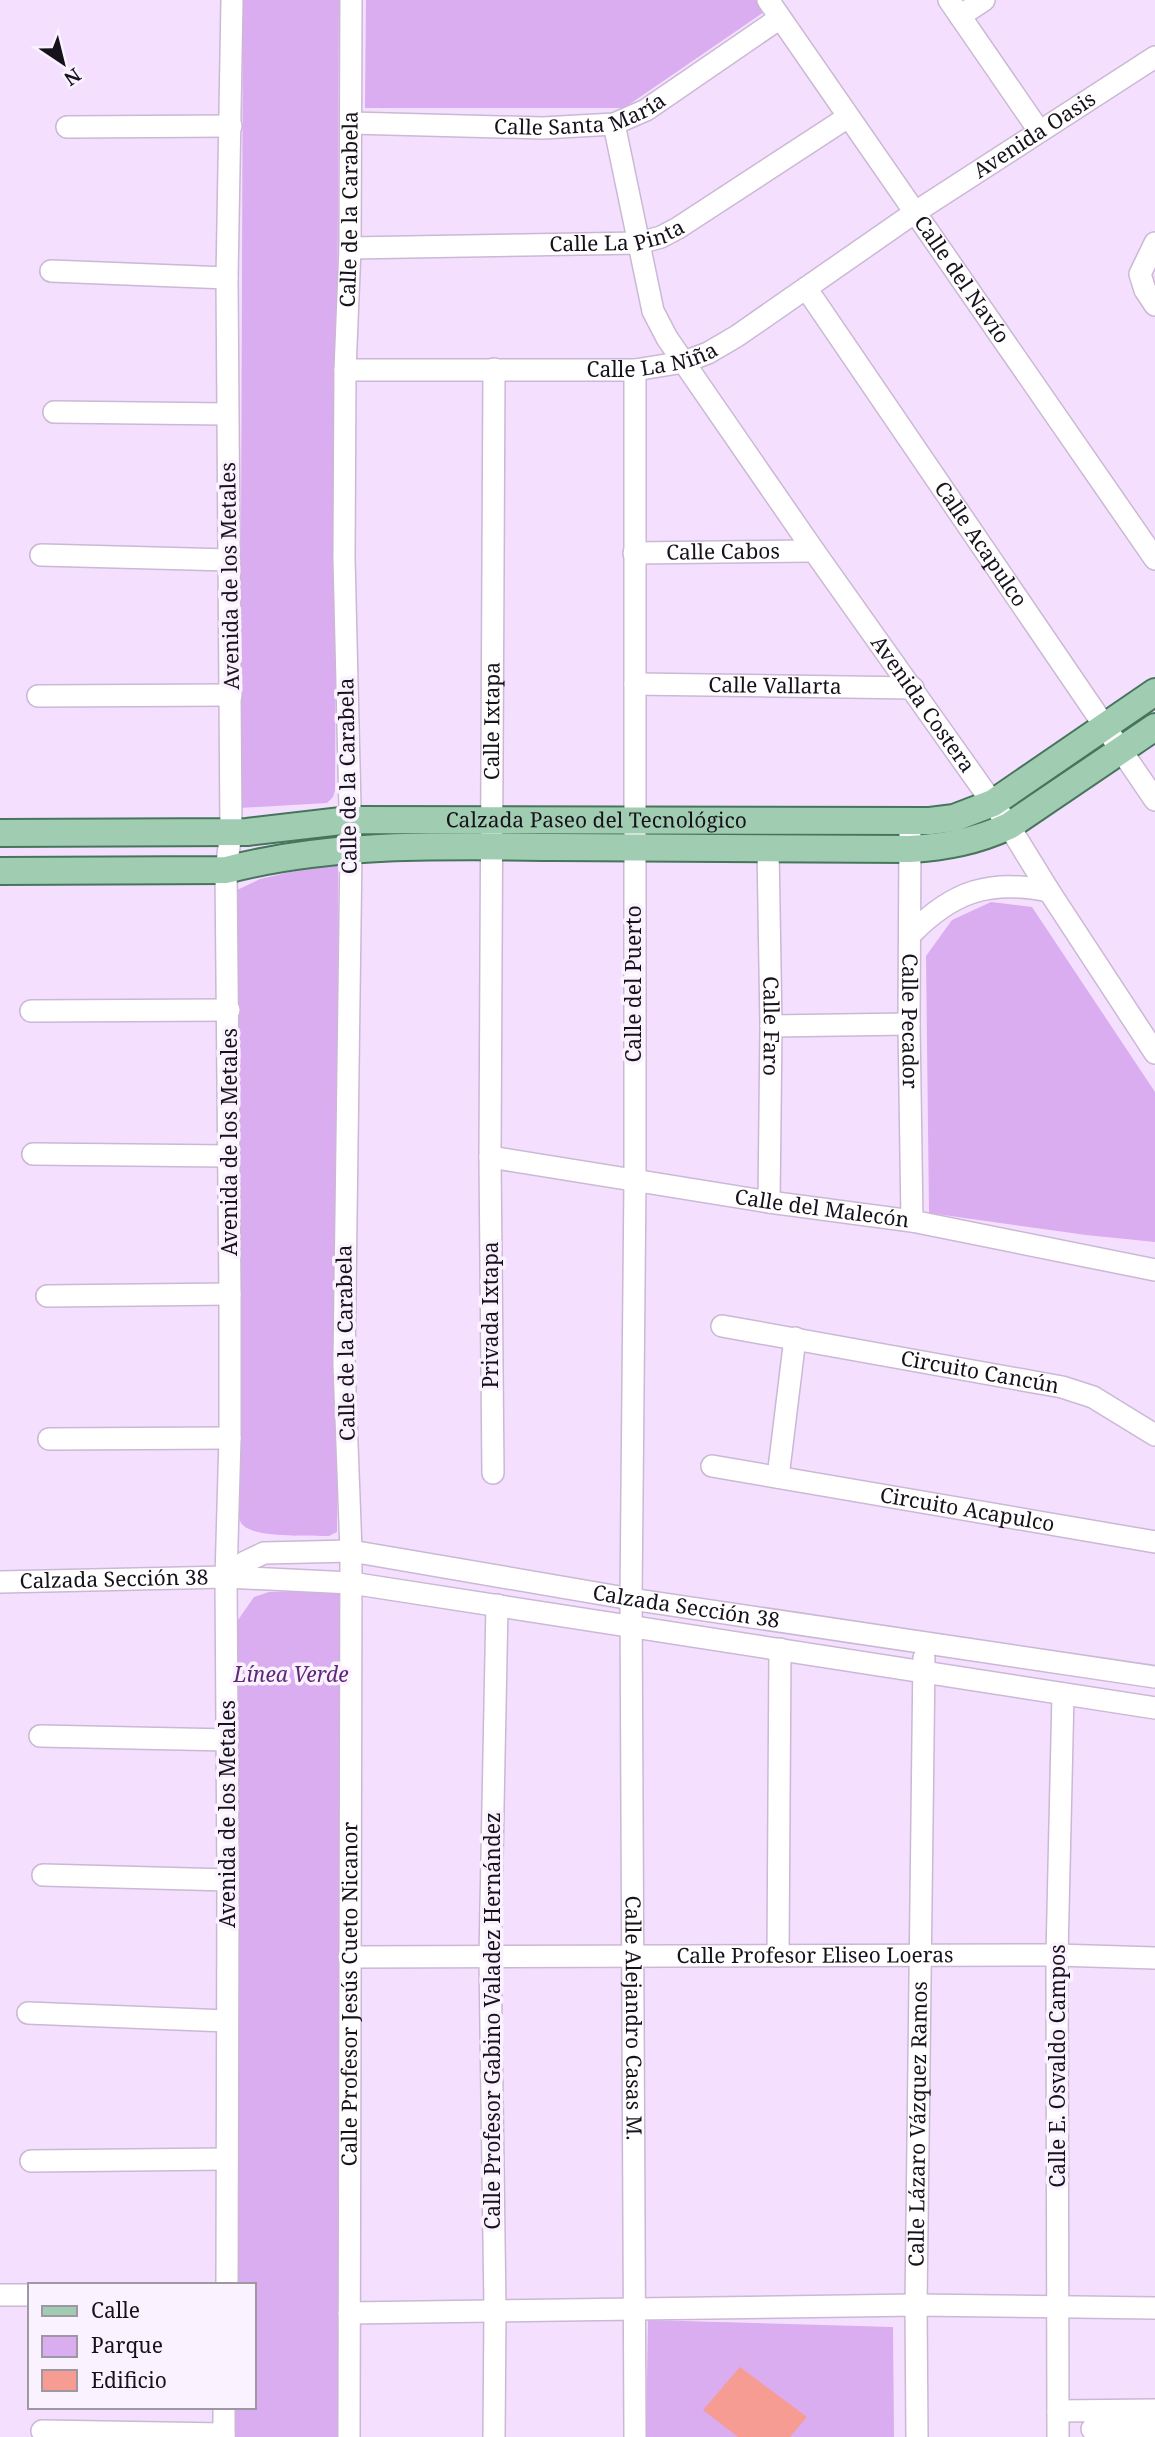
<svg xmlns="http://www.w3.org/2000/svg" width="1155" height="2437" font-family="'Noto Serif',serif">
	<rect width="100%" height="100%" fill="#f4e0fe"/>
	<path fill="#daacf0" d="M243 0H339L335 790 333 797 327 803 240 808Z
		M366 0H756L764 12 624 108H365Z
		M338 861 337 1532 329 1536C309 1535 258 1538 244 1526 239 1522 239 1517 238 1511L235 891 260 879Z
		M991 902 1032 907 1155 1092V1242L1086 1235 929 1213 926 956 952 920Z
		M345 1590 341 2437H236V2407H254V2285H236L238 1620 254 1597 269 1592Z
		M648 2320 893 2327 894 2437H646Z"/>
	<path fill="#f69c93" d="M740 2367 807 2417 790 2437H738L703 2410Z"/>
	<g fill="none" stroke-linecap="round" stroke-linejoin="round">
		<defs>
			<g id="minor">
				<path id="s1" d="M768 0 1155 559"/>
				<path d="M949 0 1033 122"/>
				<path d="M960 16 984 0"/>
				<path id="s2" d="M351 123 543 128 614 124 646 110 780 18"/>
				<path id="s3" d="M614 124 653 311 667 338 814 551 1009 826 1049 891 1155 1053"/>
				<path d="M67 127 231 126"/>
				<path d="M1155 243 1140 274 1145 290 1155 305"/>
				<path id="s4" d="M350 248 639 243 661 237 678 228 848 117"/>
				<path d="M51 271 227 278"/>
				<path id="s5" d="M806 288 1155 800"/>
				<path id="s6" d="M345 370H635L684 362 708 353 737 336 914 213 1155 57"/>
				<path id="s7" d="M635 370V1179L631 1599 635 2437"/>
				<path d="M54 412 227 414"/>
				<path id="s8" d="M634 553 814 551"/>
				<path d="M41 555 229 560"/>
				<path id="s9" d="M635 684 913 688"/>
				<path d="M38 696 231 695"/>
				<path id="s10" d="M910 835 909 1024 912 1221"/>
				<path id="s11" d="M768 849 771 1026 769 1202"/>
				<path d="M911 934C953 891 990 879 1049 891"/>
				<path d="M31 1011 229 1010"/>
				<path d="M771 1026 909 1024"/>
				<path d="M33 1154 229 1156"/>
				<path id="s12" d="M490 1157 769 1202 912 1221 1155 1270"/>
				<path d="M47 1296 230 1294"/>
				<path id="s13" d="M722 1326 1062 1387 1093 1397 1155 1435"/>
				<path d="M49 1439 230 1438"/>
				<path id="s14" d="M712 1466 1155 1542"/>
				<path id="s15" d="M493 1473 490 1157 494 369"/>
				<path d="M778 1477 795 1338"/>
				<path id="s16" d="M226 1577 245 1562 264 1553 351 1551 631 1599 1155 1677"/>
				<path id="s17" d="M0 1582 226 1577 351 1583 1155 1708"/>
				<path d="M40 1736 228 1740"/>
				<path d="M43 1875 228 1880"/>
				<path d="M778 1956 780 1649"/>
				<path id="s18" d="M349 1957 1057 1955 1155 1958"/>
				<path d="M28 2013 227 2021"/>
				<path d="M31 2161 227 2159"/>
				<path d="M227 2285 228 1880 226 1577 230 1438V1294L226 870 231 832 227 278 232 0"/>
				<path d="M0 2295H30"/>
				<path d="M349 2313 916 2305 1155 2308"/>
				<path d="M1058 2411 1155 2410"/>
				<path d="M1092 2429H1155"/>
				<path d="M42 2431 224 2434"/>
				<path d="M224 2437V2407"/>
				<path id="s19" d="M349 2437 351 1551 344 1364 351 849 344 558 345 370 350 248 351 0"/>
				<path d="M494 2437 495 2309 490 1958 497 1605"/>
				<path id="s20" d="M917 2437 916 2305 924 1658"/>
				<path d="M1058 2437 1057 1955 1063 1694"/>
			</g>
			<g id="major">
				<path id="s21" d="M0 833 247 832 350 820 930 821 954 818 993 803 1155 692"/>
				<path d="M0 871 226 870C333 842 445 846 554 847 672 848 791 849 910 849 946 847 976 841 1009 826L1155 727"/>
			</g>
		</defs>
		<use href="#minor" stroke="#cbb8d4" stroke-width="24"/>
		<use href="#major" stroke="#47755c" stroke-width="30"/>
		<use href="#minor" stroke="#fff" stroke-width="21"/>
		<use href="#major" stroke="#a0cdb2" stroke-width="26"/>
	</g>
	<g text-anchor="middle" stroke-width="7" stroke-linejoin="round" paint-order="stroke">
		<g font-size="21" fill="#17111b" stroke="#faf2fe">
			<text dy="7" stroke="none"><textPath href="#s2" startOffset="231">Calle Santa María</textPath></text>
			<text dy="7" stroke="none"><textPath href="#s6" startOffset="758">Avenida Oasis</textPath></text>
			<text dy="7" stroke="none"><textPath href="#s19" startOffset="2228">Calle de la Carabela</textPath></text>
			<text dy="7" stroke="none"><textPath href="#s4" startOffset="268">Calle La Pinta</textPath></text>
			<text dy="7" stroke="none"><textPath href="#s1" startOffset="340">Calle del Navío</textPath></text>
			<text dy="7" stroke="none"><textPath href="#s6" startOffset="308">Calle La Niña</textPath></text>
			<text dy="7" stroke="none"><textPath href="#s5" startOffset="310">Calle Acapulco</textPath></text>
			<text dy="7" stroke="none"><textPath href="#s8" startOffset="89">Calle Cabos</textPath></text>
			<text transform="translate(230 576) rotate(-91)" y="7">Avenida de los Metales</text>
			<text dy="7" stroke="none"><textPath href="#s9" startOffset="140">Calle Vallarta</textPath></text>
			<text dy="7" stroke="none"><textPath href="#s3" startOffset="668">Avenida Costera</textPath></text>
			<text dy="7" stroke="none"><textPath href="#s15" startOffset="752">Calle Ixtapa</textPath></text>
			<text transform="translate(348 776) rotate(-91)" y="7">Calle de la Carabela</text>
			<text dy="7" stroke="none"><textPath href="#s21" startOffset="597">Calzada Paseo del Tecnológico</textPath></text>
			<text transform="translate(634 984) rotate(-90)" y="7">Calle del Puerto</text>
			<text dy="7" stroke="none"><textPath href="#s10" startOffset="186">Calle Pecador</textPath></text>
			<text dy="7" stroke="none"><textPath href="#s11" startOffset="177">Calle Faro</textPath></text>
			<text transform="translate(230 1142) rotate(-90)" y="7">Avenida de los Metales</text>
			<text dy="7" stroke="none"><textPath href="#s12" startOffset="336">Calle del Malecón</textPath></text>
			<text transform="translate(491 1315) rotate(-90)" y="7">Privada Ixtapa</text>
			<text transform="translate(346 1343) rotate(-91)" y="7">Calle de la Carabela</text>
			<text dy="7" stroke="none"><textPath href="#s13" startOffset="262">Circuito Cancún</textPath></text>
			<text dy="7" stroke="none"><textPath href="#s14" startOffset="259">Circuito Acapulco</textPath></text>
			<text dy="7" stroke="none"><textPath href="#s17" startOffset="114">Calzada Sección 38</textPath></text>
			<text dy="7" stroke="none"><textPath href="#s16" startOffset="472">Calzada Sección 38</textPath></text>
			<text transform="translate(228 1814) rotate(-90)" y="7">Avenida de los Metales</text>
			<text dy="7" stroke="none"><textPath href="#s18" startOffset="466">Calle Profesor Eliseo Loeras</textPath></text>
			<text dy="7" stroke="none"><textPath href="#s19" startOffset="443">Calle Profesor Jesús Cueto Nicanor</textPath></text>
			<text dy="7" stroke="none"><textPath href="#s7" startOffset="1648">Calle Alejandro Casas M.</textPath></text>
			<text transform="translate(493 2021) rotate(-90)" y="7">Calle Profesor Gabino Valadez Hernández</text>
			<text transform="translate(1058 2066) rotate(-90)" y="7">Calle E. Osvaldo Campos</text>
			<text dy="7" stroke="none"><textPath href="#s20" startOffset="313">Calle Lázaro Vázquez Ramos</textPath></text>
		</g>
		<g font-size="21" font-style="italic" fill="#602778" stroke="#faf2fe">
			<text x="291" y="1682">Línea Verde</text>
		</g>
	</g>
	<rect x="28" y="2283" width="228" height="126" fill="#faf2fe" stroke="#9f98a3" stroke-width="2"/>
	<rect x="42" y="2306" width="35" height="10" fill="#a0cdb2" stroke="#9f98a3" stroke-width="2"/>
	<text x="91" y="2318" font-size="21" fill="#17111b">Calle</text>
	<rect x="42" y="2336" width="35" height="21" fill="#daacf0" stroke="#9f98a3" stroke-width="2"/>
	<text x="91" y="2353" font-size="21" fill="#17111b">Parque</text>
	<rect x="42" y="2370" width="35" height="21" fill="#f69c93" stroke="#9f98a3" stroke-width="2"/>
	<text x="91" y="2388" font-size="21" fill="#17111b">Edificio</text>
	<g transform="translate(63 63) rotate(145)" stroke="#faf2fe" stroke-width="5" paint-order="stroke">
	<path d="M0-5L12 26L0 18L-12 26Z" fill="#17111b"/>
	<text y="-10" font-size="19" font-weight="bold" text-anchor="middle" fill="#17111b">N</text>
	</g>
</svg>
